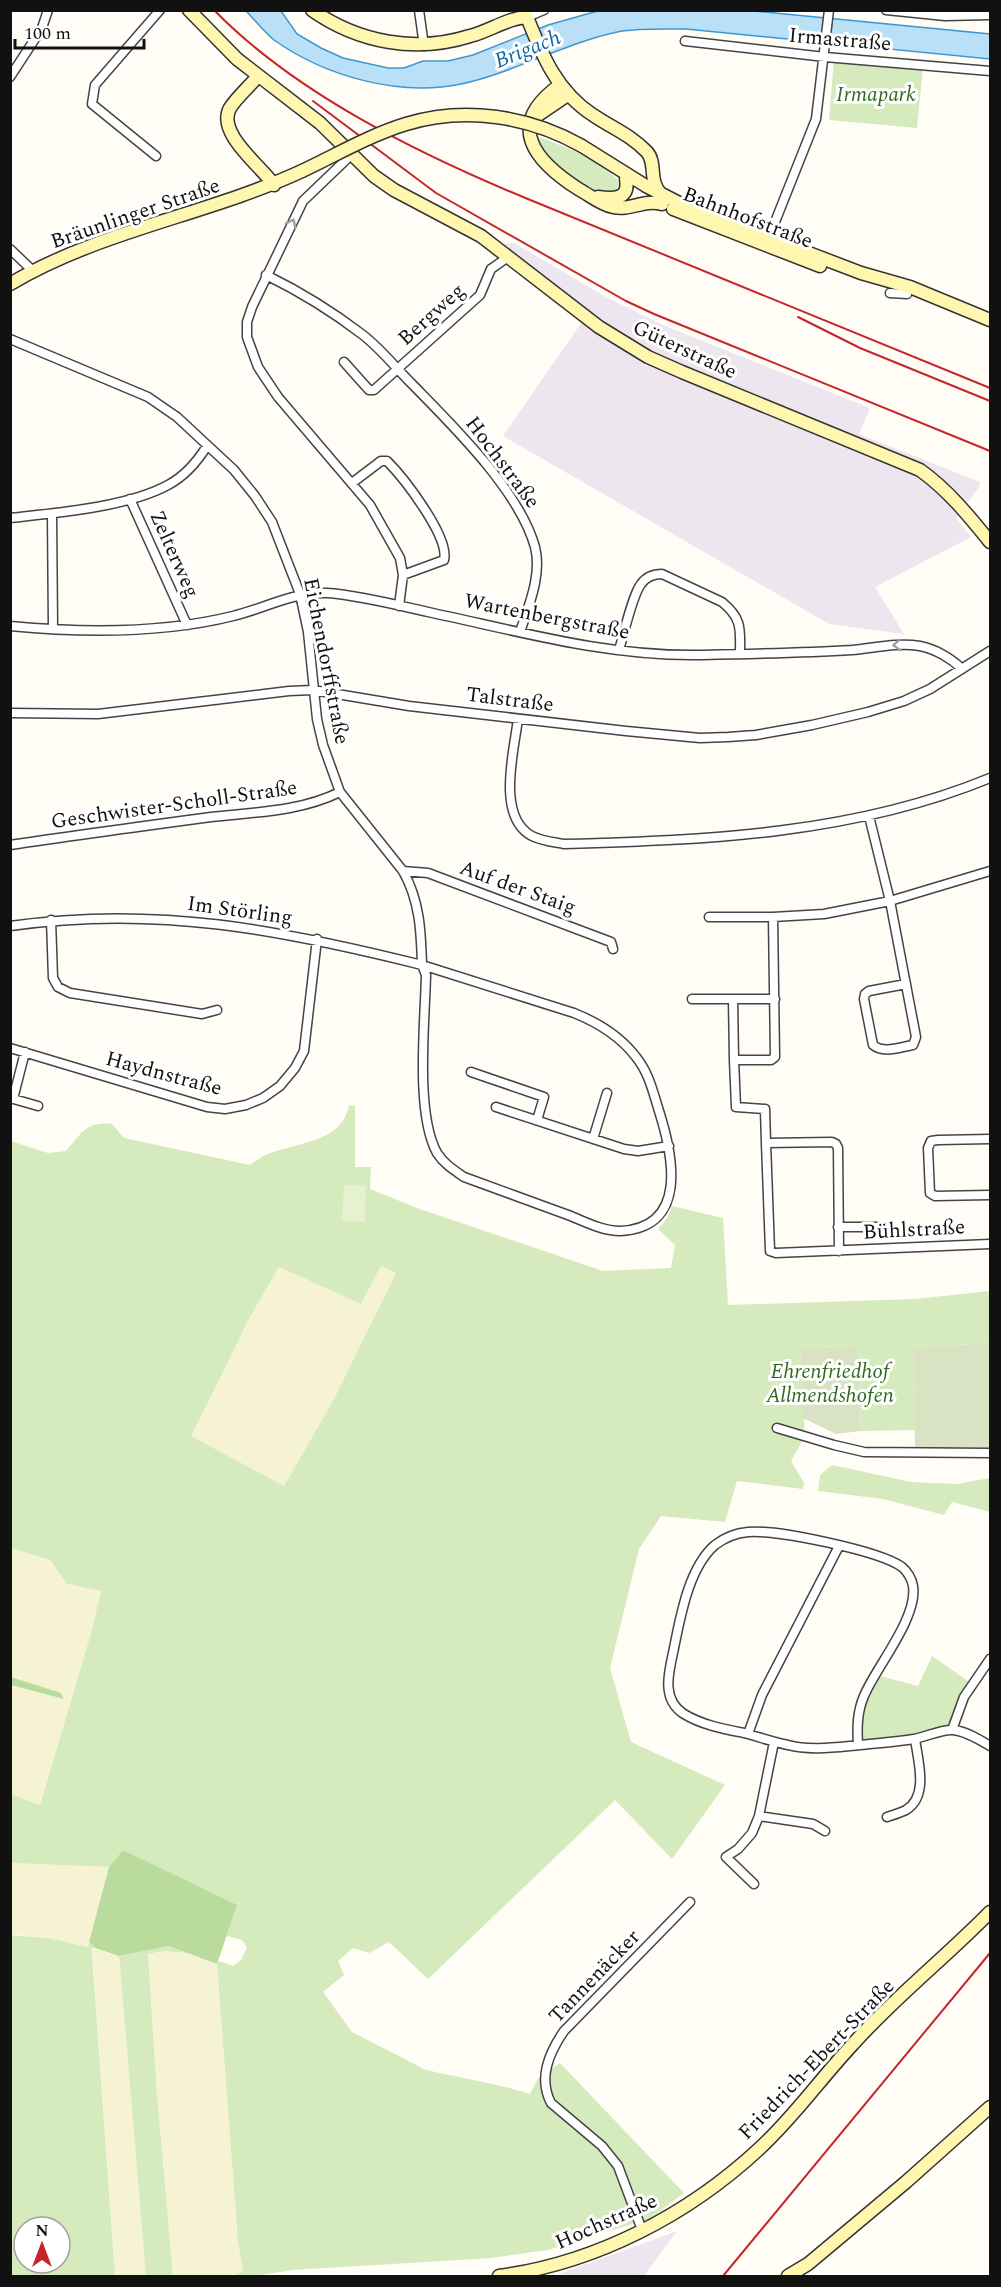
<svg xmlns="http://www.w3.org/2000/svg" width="1001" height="2287" font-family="Spectral,serif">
	<rect width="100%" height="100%" fill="#fffdf5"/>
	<path fill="#eee6ef" d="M514 243 606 297 663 325 870 408 859 434 980 482 979 487 956 518 971 537 875 587 904 634 829 624 503 436 588 313 500 244Z
		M677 2231 644 2276H554Z"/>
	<path fill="#f6f3d4" d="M381 1266 396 1273 334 1399 284 1487 191 1436 250 1317 279 1267 361 1304Z
		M11 1548 50 1560 67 1584 101 1591 92 1630 40 1805 11 1794 10 1685 64 1698 61 1693 11 1677Z
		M11 1863 109 1867 88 1947 48 1938 11 1934Z
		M92 1948 119 1956 146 2276H115Z
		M163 1951 188 1953 217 1964 238 2242 243 2272 231 2276H173L157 2094 148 1954Z"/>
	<path fill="#d5ebbd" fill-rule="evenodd" d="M834 60 923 67 917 128 829 120Z
		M538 137C556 143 631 169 619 195 611 194 602 194 595 192 576 188 540 156 538 137Z
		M349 1105 355 1106V1167H371L370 1189 417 1208 603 1271 671 1268 675 1245 658 1229 668 1217 672 1206 723 1218 728 1305 915 1299 990 1291V1343L914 1348 915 1430 861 1431 858 1347 800 1348 805 1436 791 1461 804 1483 803 1489 737 1481 725 1522 661 1516 639 1549 610 1668 631 1742 725 1785 672 1859 615 1800 428 1979 389 1942 369 1953 353 1948 338 1961 344 1975 323 1992 352 2032 426 2070 506 2087 530 2094 539 2077 560 2063 684 2193 649 2219 548 2250 491 2258 293 2270 254 2276H231L243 2272 238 2242 217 1964 219 1961 233 1966 241 1960 247 1947 242 1940 227 1936 236 1906 123 1850 109 1867 11 1863V1794L40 1805 92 1630 101 1591 67 1584 50 1560 11 1548V1141L48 1153 66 1151C82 1133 86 1121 112 1124L124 1138 250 1165C255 1162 260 1157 266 1155 295 1142 342 1144 349 1105ZM381 1266 396 1273 334 1399 284 1486 191 1436 250 1317 279 1267 361 1304Z
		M832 1465 911 1482 957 1484 990 1478V1512L952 1502 944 1515 883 1499 818 1491 820 1475Z
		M932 1656 968 1681 949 1727 914 1736 862 1741C861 1713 865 1700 880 1676L918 1686Z
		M10 1935 48 1938 88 1947 89 1942 95 1948H92V1954L115 2276H11ZM24 2227H60V2263H24Z
		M169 1946 188 1953 163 1951 148 1954 157 2094 173 2276H146L119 1956Z"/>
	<path fill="#b9dc9c" d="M11 1677 61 1693 64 1699 11 1685Z
		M123 1850 237 1905 217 1964 169 1946 119 1956 95 1948 89 1942 109 1867Z"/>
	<path fill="#d9e3c4" d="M990 1343V1451L915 1452 914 1348Z
		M858 1347 861 1431 836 1434 803 1418 800 1348Z"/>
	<path fill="#e6f2cf" d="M344 1185 366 1186 365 1222 342 1221Z"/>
	<path fill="#b9e0f7" stroke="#3f96cf" stroke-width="1.5" d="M601 10 754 11 990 34V59L686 29C665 29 643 28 622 31 566 42 516 72 461 84 398 97 325 76 274 40 264 32 255 20 246 11H281L297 34 321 48 343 58 388 68H404L423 61H448L473 55 548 25Z"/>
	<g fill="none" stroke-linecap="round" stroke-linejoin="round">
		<defs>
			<path id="street" d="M419 10 424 46
				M526 10 527 17 544 10
				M886 10 945 16 990 15
				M685 41 825 57 990 71
				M10 77 42 28 48 10
				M351 155 303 201 252 307 247 322V337L258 367 278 397 370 505 400 558 403 575 399 606
				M156 156 92 104 95 85 160 10
				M767 242 816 119 829 10
				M10 249 33 271
				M266 275C301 292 333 312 363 335 381 349 396 368 412 384 453 426 519 490 535 547 542 575 529 605 520 632
				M890 293 907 294
				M10 339 148 397 177 417 234 470 255 496 272 522 300 594 308 632 317 719 323 745 340 792 403 871C420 901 421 932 422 965 282 930 156 905 10 926
				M344 362 369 390H374L480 295 491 269 508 257
				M352 483 381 461H387C403 477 450 537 444 560L403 575
				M130 499 187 625
				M52 514 53 629
				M10 518C56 513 128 507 168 485 185 476 197 462 207 446
				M10 626C84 633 161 634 233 616 266 608 292 592 327 593 358 595 397 605 428 612 518 631 608 657 701 655 751 654 802 653 852 650 874 648 898 642 920 646 935 649 951 658 962 669
				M619 650C624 634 632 596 641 584 646 577 653 574 662 574L722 602C743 619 740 630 740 654
				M10 713 98 714 289 691 313 690 409 706 626 731 700 738 728 737 756 735 812 725 868 712 904 701 930 689 990 651
				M518 719C514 751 496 817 532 836 542 841 553 842 564 844 709 840 854 834 990 778
				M10 845C77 835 144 826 211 817 255 812 299 812 340 792
				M403 871 428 873 611 942 613 949
				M709 917H773L824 914 890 901 869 816
				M51 920 53 978 58 987 70 993 202 1014 217 1010
				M422 965 574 1013C599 1023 620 1036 636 1057 649 1073 653 1092 659 1111 673 1155 689 1228 620 1231 602 1231 584 1221 568 1215 533 1202 499 1190 464 1177 454 1170 444 1164 437 1153 415 1113 425 1022 426 975Z
				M906 984 869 991 865 994 864 999 873 1045C884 1054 900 1047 913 1045L916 1037 890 901 990 871
				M692 999H775
				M733 999 734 1060
				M10 1048 207 1107 225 1109 246 1105 263 1098 280 1086 295 1068 304 1051 317 939
				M471 1072 544 1097 537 1120
				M10 1098 38 1106
				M13 1099 25 1052
				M496 1107 624 1149 638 1151 669 1146
				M593 1139 607 1093
				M990 1139 938 1140 931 1141 928 1148 930 1193 935 1196 990 1195
				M766 1143 765 1109 736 1107 734 1060H771L775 1057 773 917
				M838 1227H883
				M839 1251 838 1148 836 1144 832 1142 766 1143 770 1251 776 1253 990 1244
				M777 1428 834 1445 864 1452 990 1453
				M952 1730 964 1697 990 1659
				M748 1734 762 1695 839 1546
				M858 1745C857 1728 857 1712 864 1696 876 1667 918 1618 913 1586 912 1579 907 1571 902 1567 880 1551 776 1529 748 1532 737 1533 724 1538 715 1545 688 1568 680 1619 673 1653 668 1675 662 1700 684 1714 702 1725 724 1729 744 1733 759 1737 773 1742 788 1745 810 1751 837 1747 860 1745 878 1743 896 1742 914 1739 926 1737 941 1729 953 1730 966 1731 980 1740 990 1746
				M759 1816 813 1824 825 1831
				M887 1817C893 1815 900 1813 906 1810 929 1796 918 1761 915 1739
				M754 1884 726 1857 738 1849 752 1833 759 1816 774 1742
				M642 2230 618 2166 602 2146 551 2103C538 2078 549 2053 564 2031L690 1902"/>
			<path id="secondary" d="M189 10 237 59 320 123 374 176 394 190 481 236 599 327 648 357 682 372 920 470C948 490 969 516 990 542
				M312 10C359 43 416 53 470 36 490 31 507 18 527 17 542 55 557 92 593 115 612 128 631 135 647 152 657 163 648 181 661 194
				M258 76C249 87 237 97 230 108 216 133 261 166 274 185
				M560 85C504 125 534 161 580 190 591 196 600 204 613 207 631 211 643 199 662 204
				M535 117 569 94
				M582 146 646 186 683 205 861 273 910 287 990 320
				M598 197C613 199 630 200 626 179
				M673 209 820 266
				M10 284C101 230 207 215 302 171
				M499 2276C596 2263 688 2215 759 2149 794 2117 821 2078 853 2044 895 1997 946 1957 990 1912
				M788 2276 808 2264 906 2182 990 2107"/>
		</defs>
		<use href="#street" stroke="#444" stroke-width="11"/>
		<use href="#secondary" stroke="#333" stroke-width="15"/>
		<use href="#street" stroke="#fff" stroke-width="8"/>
		<use href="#secondary" stroke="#fff6b0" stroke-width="12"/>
		<path stroke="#c4262e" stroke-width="2" d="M214 10C295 93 417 153 523 197L990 388
			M313 101 436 193 626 301 654 314 990 451
			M798 317 860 348 990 401
			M723 2276 990 1953"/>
		<defs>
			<path id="secondary-bridge" d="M302 171C336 155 370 135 406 124 465 106 529 116 582 146"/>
		</defs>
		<use href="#secondary-bridge" stroke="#333" stroke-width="15" stroke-linecap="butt"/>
		<use href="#secondary-bridge" stroke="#fff6b0" stroke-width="12"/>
	</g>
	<defs><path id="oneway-chevron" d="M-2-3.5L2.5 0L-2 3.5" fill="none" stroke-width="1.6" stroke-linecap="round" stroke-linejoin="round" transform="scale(1.5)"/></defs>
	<g stroke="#a0a0a0">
		<use href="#oneway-chevron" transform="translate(292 223) rotate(-64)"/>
		<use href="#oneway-chevron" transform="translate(897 645) rotate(178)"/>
	</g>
	<g text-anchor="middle" stroke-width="6" stroke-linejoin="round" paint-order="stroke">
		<g font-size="21" fill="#111" stroke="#fff">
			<text transform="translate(840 39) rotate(5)" y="7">Irmastraße</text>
			<text transform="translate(135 213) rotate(-19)" y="7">Bräunlinger Straße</text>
			<text transform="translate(748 217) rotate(21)" y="7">Bahnhofstraße</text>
			<text transform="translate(431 314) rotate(-42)" y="7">Bergweg</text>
			<text transform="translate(685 349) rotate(25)" y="7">Güterstraße</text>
			<text transform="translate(503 462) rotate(53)" y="7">Hochstraße</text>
			<text transform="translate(175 554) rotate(66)" y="7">Zelterweg</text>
			<text transform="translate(547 616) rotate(11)" y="7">Wartenbergstraße</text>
			<text transform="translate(327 661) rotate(79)" y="7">Eichendorffstraße</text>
			<text transform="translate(510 699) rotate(7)" y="7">Talstraße</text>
			<text transform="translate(174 804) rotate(-8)" y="7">Geschwister-Scholl-Straße</text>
			<text transform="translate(518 887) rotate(20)" y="7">Auf der Staig</text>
			<text transform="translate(240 910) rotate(8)" y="7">Im Störling</text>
			<text transform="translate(164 1073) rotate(15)" y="7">Haydnstraße</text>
			<text transform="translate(914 1229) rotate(-3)" y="7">Bühlstraße</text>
			<text transform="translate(594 1976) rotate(-46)" y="7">Tannenäcker</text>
			<text transform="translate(816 2059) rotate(-46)" y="7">Friedrich-Ebert-Straße</text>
			<text transform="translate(606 2221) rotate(-24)" y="7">Hochstraße</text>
		</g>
		<g font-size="21" font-style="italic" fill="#2f6b1f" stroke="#fff">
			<text x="876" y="101">Irmapark</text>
			<text x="830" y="1378">Ehrenfriedhof<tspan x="830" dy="24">Allmendshofen</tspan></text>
		</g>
		<g font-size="22" font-style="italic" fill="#1768a6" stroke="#fff">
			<text transform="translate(527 48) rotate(-22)" y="8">Brigach</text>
		</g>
	</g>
	<rect width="1001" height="2287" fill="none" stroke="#111111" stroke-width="24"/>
	<g transform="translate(42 2245)"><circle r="28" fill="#ffffff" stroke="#a0a0a0" stroke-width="1.5"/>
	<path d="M0-4.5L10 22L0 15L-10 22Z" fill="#c4262e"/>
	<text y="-9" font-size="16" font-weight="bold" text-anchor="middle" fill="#111111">N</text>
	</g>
	<path d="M15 39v9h129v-9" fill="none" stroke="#111111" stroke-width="3"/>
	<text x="24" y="39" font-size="18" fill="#111111" stroke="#ffffff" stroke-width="4.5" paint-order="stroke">100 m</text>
</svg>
